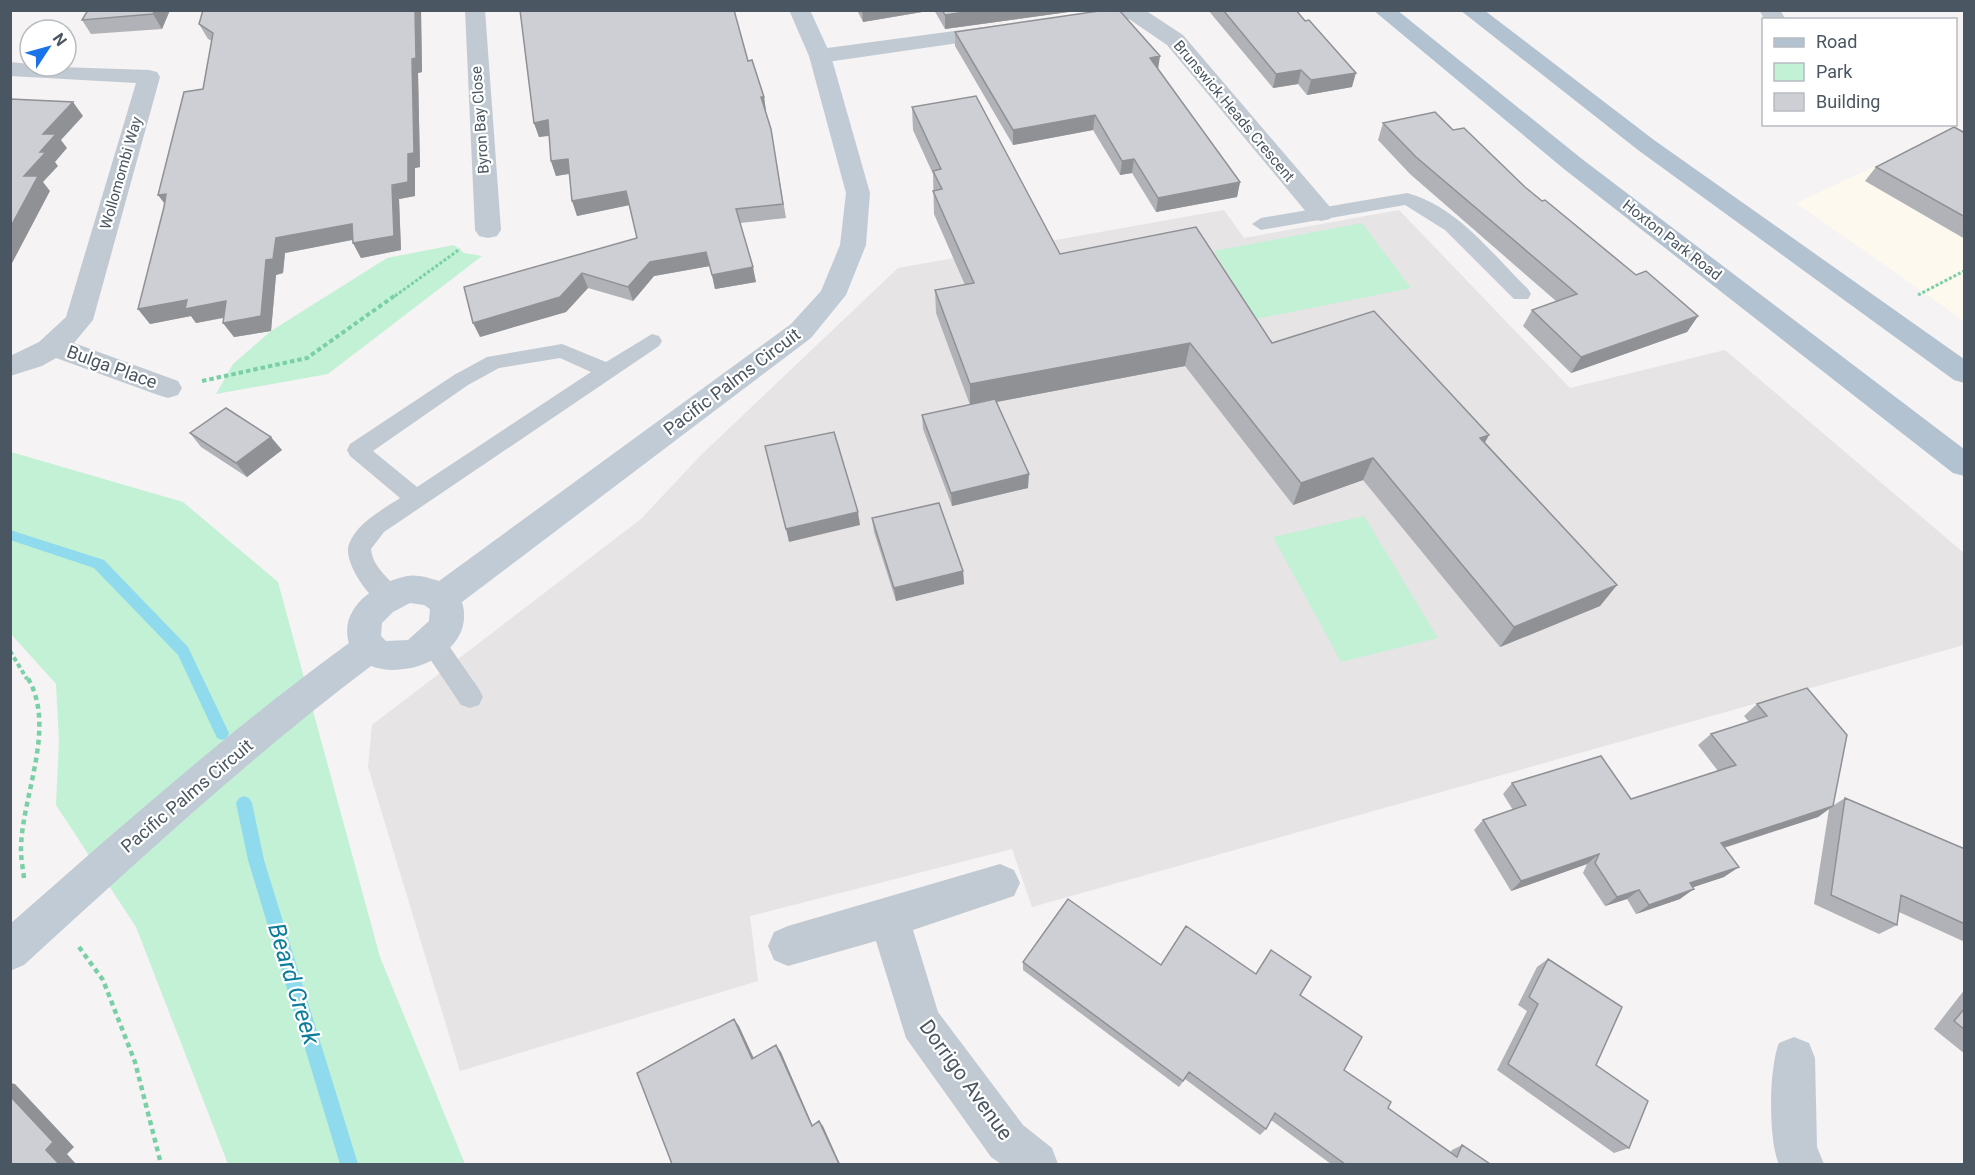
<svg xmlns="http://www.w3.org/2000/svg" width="1975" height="1175" font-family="Roboto,sans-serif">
	<rect width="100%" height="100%" fill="#f5f3f3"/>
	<path fill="#fdf9ef" d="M1955 129 1964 134V321L1796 203Z"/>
	<path fill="#e6e4e5" d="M1224 210 1244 238 1399 210 1570 388 1725 350 1964 553V645L1032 907 1012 849 750 916 758 981 460 1071 368 767 372 725 641 519 701 455 898 268Z"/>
	<path fill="#c3f1d5" d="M1362 223 1411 288 1256 319 1214 251Z
		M454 245 464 253 482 256 328 374 216 394 233 364 271 331 387 258Z
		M11 452 183 502 278 582 380 957 465 1164H228L136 927 56 805 59 741 56 684 11 634Z
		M1364 516 1438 638 1341 662 1273 537Z"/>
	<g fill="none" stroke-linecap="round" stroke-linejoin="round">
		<path fill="#90daee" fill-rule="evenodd" d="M10 530 104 560 188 647 229 733 227 738 222 740 217 738 178 655 94 568 10 540Z
			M244 796 249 798 252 803 264 860 358 1164H340L248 860 236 803 239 798Z"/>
		<path stroke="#7ad0a6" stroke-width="3" stroke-dasharray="3 2" stroke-linecap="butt" d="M1918 295 1964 271
			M395 296 460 249"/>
		<path stroke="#7ad0a6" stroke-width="4" stroke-dasharray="4.5 3" stroke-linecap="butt" d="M202 381 307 358 397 294
			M10 651 27 679"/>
		<path stroke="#7ad0a6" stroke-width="4.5" stroke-dasharray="5 4" stroke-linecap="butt" d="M24 878C23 869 21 859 21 850 21 797 58 726 27 677
			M79 947 103 980 135 1062 161 1164"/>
		<path fill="#c1cad2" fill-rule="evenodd" d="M1407 193C1457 206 1493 255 1528 289L1531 294 1528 299H1514L1445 230 1405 205 1261 230 1252 224 1261 218Z
			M652 334 659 336 662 341 659 346 384 532 371 549C373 570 392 578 401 596L398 603C397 603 389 606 389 606 371 605 342 561 349 544 357 523 382 510 400 498L350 456 347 450 350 444 454 375 487 357 562 344 606 362ZM560 358 591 372 417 487 373 451 468 385 499 368Z
			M433 632 442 636 479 689 483 697 479 705 470 708 461 705 424 650 421 643 424 636Z"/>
		<path fill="#c1cad2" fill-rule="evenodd" d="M465 10H485L501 230 497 236 488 238 479 236 475 230Z
			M1099 10H1145L1183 35 1330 207 1334 213 1330 219 1321 221 1312 219 1167 45 1129 19 1077 26 1070 24 1066 20 1070 16Z
			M1759 10H1780L1786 20H1765Z
			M999 25 1007 26 1010 31 1007 36 820 63 812 61 809 56 812 51 820 49Z
			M10 62 30 64V66L149 70 157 72 160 77 93 320 74 343 178 381 182 388 178 395 168 398 158 395 56 358 42 366 10 376V356L39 342 66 317 136 83 10 76Z
			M1000 864 1014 870 1020 883 1014 896 913 930 938 1012 1023 1125 1052 1148 1058 1164H1001L991 1157 906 1038 876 941 788 966 774 960 768 946 774 932 788 926Z
			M1794 1037 1809 1043 1815 1058 1817 1147 1824 1164H1779C1768 1140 1769 1067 1779 1043Z"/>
		<path fill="#c1cbd6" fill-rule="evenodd" d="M789 10H810L831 56 870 193 866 245 846 295 811 338 462 602C477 651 410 681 371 666 249 758 137 862 24 965L10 971V924C120 827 231 729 349 643 338 608 377 582 407 576 416 574 430 578 439 581L791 324 821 291 840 245 846 193 809 56ZM410 603 424 605 430 609 429 621 408 640 386 641 381 636 382 623 393 612Z"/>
		<path fill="#b3c2d1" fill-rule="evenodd" d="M1373 10H1397L1582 159 1964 449V476L1953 473 1564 169Z
			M1460 10H1484L1654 140 1964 359V383L1954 380 1638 150Z"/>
	</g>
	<path fill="#b0b2b7" d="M88 10H170L162 29 91 34 82 20Z
		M203 10H421L422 72 418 73 420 167 415 168V196L399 199 401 250 361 258 353 243V240L285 253 283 273 276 275 271 331 234 337 223 323 224 318 196 323 191 316 150 324 138 309 165 204 158 195 203 89 212 41 208 39 199 24Z
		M857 10H934L863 22Z
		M934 10H1083L945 29Z
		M1208 10H1296L1352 87 1307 95 1298 84 1273 88Z
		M955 32 1158 69 1240 182 1237 197 1156 212 1132 173 1120 175 1093 130 1013 145 955 46Z
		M748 61 764 97 766 111H765L771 129 786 218 740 223 756 282 715 289 710 266 654 276 633 301 588 288 566 312 480 337 637 238 629 205 577 216 569 174 556 176 551 161 549 136 539 137 534 123Z
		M912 107 1060 254 1489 435 1485 442 1617 585 1600 606 1500 647 1363 480 1293 505 1185 366 997 402 1028 488 952 506 923 429 922 415 970 405 936 313 935 290 965 285 934 214 933 174 913 130Z
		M1383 123 1453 130 1636 275 1698 316 1687 332 1571 373 1523 326 1532 310 1556 301 1410 174 1378 140Z
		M1965 133V239L1865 181 1876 167Z
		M190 433 282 450 247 477 201 447Z
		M872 518 963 571 964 584 896 601 874 532Z
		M1807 688 1834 805 1845 798 1965 849V942L1899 912 1897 925 1879 934 1814 904 1829 809 1818 817 1724 848V877L1693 887 1680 899 1636 914 1627 899 1605 906 1583 873 1587 864 1511 891 1474 830 1483 820 1513 810 1503 794 1512 783 1631 799 1718 771 1698 745 1711 734 1749 722 1744 716 1757 704Z
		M1271 950 1300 995 1344 1070 1388 1108 1451 1152 1452 1150 1462 1145 1490 1164H1331L1271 1120 1266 1129 1260 1135 1185 1079 1179 1087 1023 970V962L1161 965 1256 974Z
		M1548 959 1596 1065 1629 1148 1614 1153 1497 1070 1527 1011 1518 1005 1537 967Z
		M1965 989V1054L1934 1029Z"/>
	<path fill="#909195" d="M155 10H170L162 29 153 14Z
		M415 10H421L422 72 418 73 420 167 415 168V196L399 199 401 250 361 258 353 243 392 185 408 154Z
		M862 10H934L863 22Z
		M978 10H1083L945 29V15Z
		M1160 56 1158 70 1150 58Z
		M1301 70 1298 84 1273 88 1276 74Z
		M1356 73 1352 87 1307 95 1311 80Z
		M761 97H764L766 111 763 112Z
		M73 102 83 116 61 140 67 148 55 162 58 166 43 182 50 191 10 267V228L24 176 43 134Z
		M1095 115 1093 130 1013 145V130Z
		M548 120 553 135 539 137 534 123Z
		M568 159 573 173 556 176 551 161Z
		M1134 159 1132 173 1120 175 1122 161Z
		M1240 182 1237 197 1156 212 1158 198Z
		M626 191 630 205 577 216 572 201Z
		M166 194 169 209 158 195Z
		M352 224 361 238 285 253 283 273 276 275 271 331 234 337 223 323 276 238Z
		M706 252 710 266 654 276 633 301 628 287 650 262Z
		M753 267 756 282 715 289 712 275Z
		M582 273 588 288 566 312 480 337 473 323Z
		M187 300 226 301 236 315 196 323 191 316 150 324 138 309Z
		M1698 316 1687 332 1571 373 1581 357Z
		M1190 343 1185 366 970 407V384Z
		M1489 435 1477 457 1480 438Z
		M271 437 282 450 247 477 236 463Z
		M1373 458 1363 480 1293 505 1301 483Z
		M1029 474 1028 488 952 506 951 493Z
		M858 512 860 525 789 542 786 529Z
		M963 571 964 584 896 601 894 588Z
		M1617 585 1600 606 1500 647 1514 627Z
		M1833 806 1818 817 1707 853 1721 843Z
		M1599 854 1587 864 1511 891 1521 881Z
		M1739 867 1724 877 1676 893 1690 883Z
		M1694 889 1680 899 1636 914 1649 905Z
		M1639 890 1627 899 1605 906 1617 897Z
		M734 1019 739 1026 757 1065 752 1059Z
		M776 1045 781 1052 815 1131 812 1126Z
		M10 1083 15 1084 74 1147 67 1154 76 1164H59L46 1150 10 1096Z
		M819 1121 823 1126 840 1164H839Z"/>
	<path fill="#cdcfd5" stroke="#909195" stroke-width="1.5" d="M88 10H155L153 14 82 20Z
		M203 10H415L416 58 412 59 414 153 408 154V182L392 185 394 236 353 243 352 224 276 238 273 259 266 260 261 316 223 323 226 301 185 309 187 300 138 309 164 207 166 194 158 195 184 92 203 89 213 33 199 24Z
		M520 10H734L748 61 752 60 764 97H761L771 129 783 204 736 209 753 267 712 275 706 252 650 262 628 287 582 273 560 297 473 323 464 287 637 238 626 191 572 201 568 159 551 161 548 120 534 123Z
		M942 10H978L945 15Z
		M1106 10H1119L1160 56 1150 58 1240 182 1158 198 1134 159 1122 161 1095 115 1013 130 955 32Z
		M1223 10H1296L1305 21 1309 20 1356 73 1311 80 1301 70 1276 74Z
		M976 96 1060 254 1196 227 1272 343 1374 311 1489 435 1480 438 1617 585 1514 627 1373 458 1301 483 1190 343 970 384 935 290 974 283 933 191 942 189 933 171 941 169 912 107Z
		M10 99 73 102 43 134H56L40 152H46L24 176H38L10 228Z
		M1435 112 1453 130 1464 128 1525 187 1542 201 1545 200 1636 275 1646 271 1698 316 1581 357 1532 310 1577 294 1416 157 1383 123Z
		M1954 127 1965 133V217L1876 167Z
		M995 399 1029 474 951 493 922 415Z
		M226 408 271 437 236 463 190 433Z
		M834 432 858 512 786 529 765 446Z
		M939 503 963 571 894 588 872 518Z
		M1807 688 1847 735 1833 806 1721 843 1739 867 1690 883 1694 889 1649 905 1639 890 1617 897 1595 863 1599 854 1521 881 1483 820 1526 805 1512 783 1601 756 1631 799 1736 765 1711 734 1767 716 1757 704Z
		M1845 798 1965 849V924L1901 895 1897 925 1831 895Z
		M1068 899 1161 965 1186 926 1256 974 1271 950 1311 977 1300 995 1362 1037 1344 1070 1391 1102 1388 1108 1457 1157 1462 1145 1490 1164H1345L1275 1113 1266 1129 1189 1072 1183 1081 1023 962Z
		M1548 959 1622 1007 1596 1065 1648 1101 1629 1148 1508 1064 1538 1004 1529 997Z
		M1965 1008V1030L1954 1021Z
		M734 1019 752 1059 776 1045 812 1126 819 1121 839 1164H672L637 1073Z
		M10 1096 53 1142 46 1150 59 1164H10Z"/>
	<g text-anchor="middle" stroke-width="4.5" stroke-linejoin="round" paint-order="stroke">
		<g font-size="15" fill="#4a5661" stroke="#fff">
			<text transform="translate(1234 111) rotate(50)" y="5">Brunswick Heads Crescent</text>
			<text transform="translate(480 120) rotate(-94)" y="5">Byron Bay Close</text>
			<text transform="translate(121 173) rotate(-74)" y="5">Wollomombi Way</text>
			<text transform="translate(1672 240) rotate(38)" y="5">Hoxton Park Road</text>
		</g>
		<g font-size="18" fill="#4a5661" stroke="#fff">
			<text transform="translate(112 367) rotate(20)" y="6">Bulga Place</text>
			<text transform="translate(732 382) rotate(-37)" y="6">Pacific Palms Circuit</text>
			<text transform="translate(187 796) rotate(-40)" y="6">Pacific Palms Circuit</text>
		</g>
		<g font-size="21" fill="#4a5661" stroke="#fff">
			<text transform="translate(966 1080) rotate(54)" y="7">Dorrigo Avenue</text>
		</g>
		<g font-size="24" font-style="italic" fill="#0c7c9b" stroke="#fff">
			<text transform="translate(294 984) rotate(73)" y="8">Beard Creek</text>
		</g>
	</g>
	<rect width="1975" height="1175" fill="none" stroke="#4a5661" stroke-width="24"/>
	<rect x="1762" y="18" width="195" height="108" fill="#ffffff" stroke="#b7bbc0" stroke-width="1.5"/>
	<rect x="1774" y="38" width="30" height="9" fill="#b3c2d1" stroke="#b7bbc0" stroke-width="1.5"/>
	<text x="1816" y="48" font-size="18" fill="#4a5661">Road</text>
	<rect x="1774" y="63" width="30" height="18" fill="#c3f1d5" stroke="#b7bbc0" stroke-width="1.5"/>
	<text x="1816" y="78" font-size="18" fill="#4a5661">Park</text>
	<rect x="1774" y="93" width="30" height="18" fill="#cdcfd5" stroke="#b7bbc0" stroke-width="1.5"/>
	<text x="1816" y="108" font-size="18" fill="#4a5661">Building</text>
	<g transform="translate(48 48) rotate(54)"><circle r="28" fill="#ffffff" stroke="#b7bbc0" stroke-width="1.5"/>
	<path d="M0-4.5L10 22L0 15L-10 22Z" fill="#1a73e8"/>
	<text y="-9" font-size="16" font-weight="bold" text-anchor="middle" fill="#4a5661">N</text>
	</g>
</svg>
